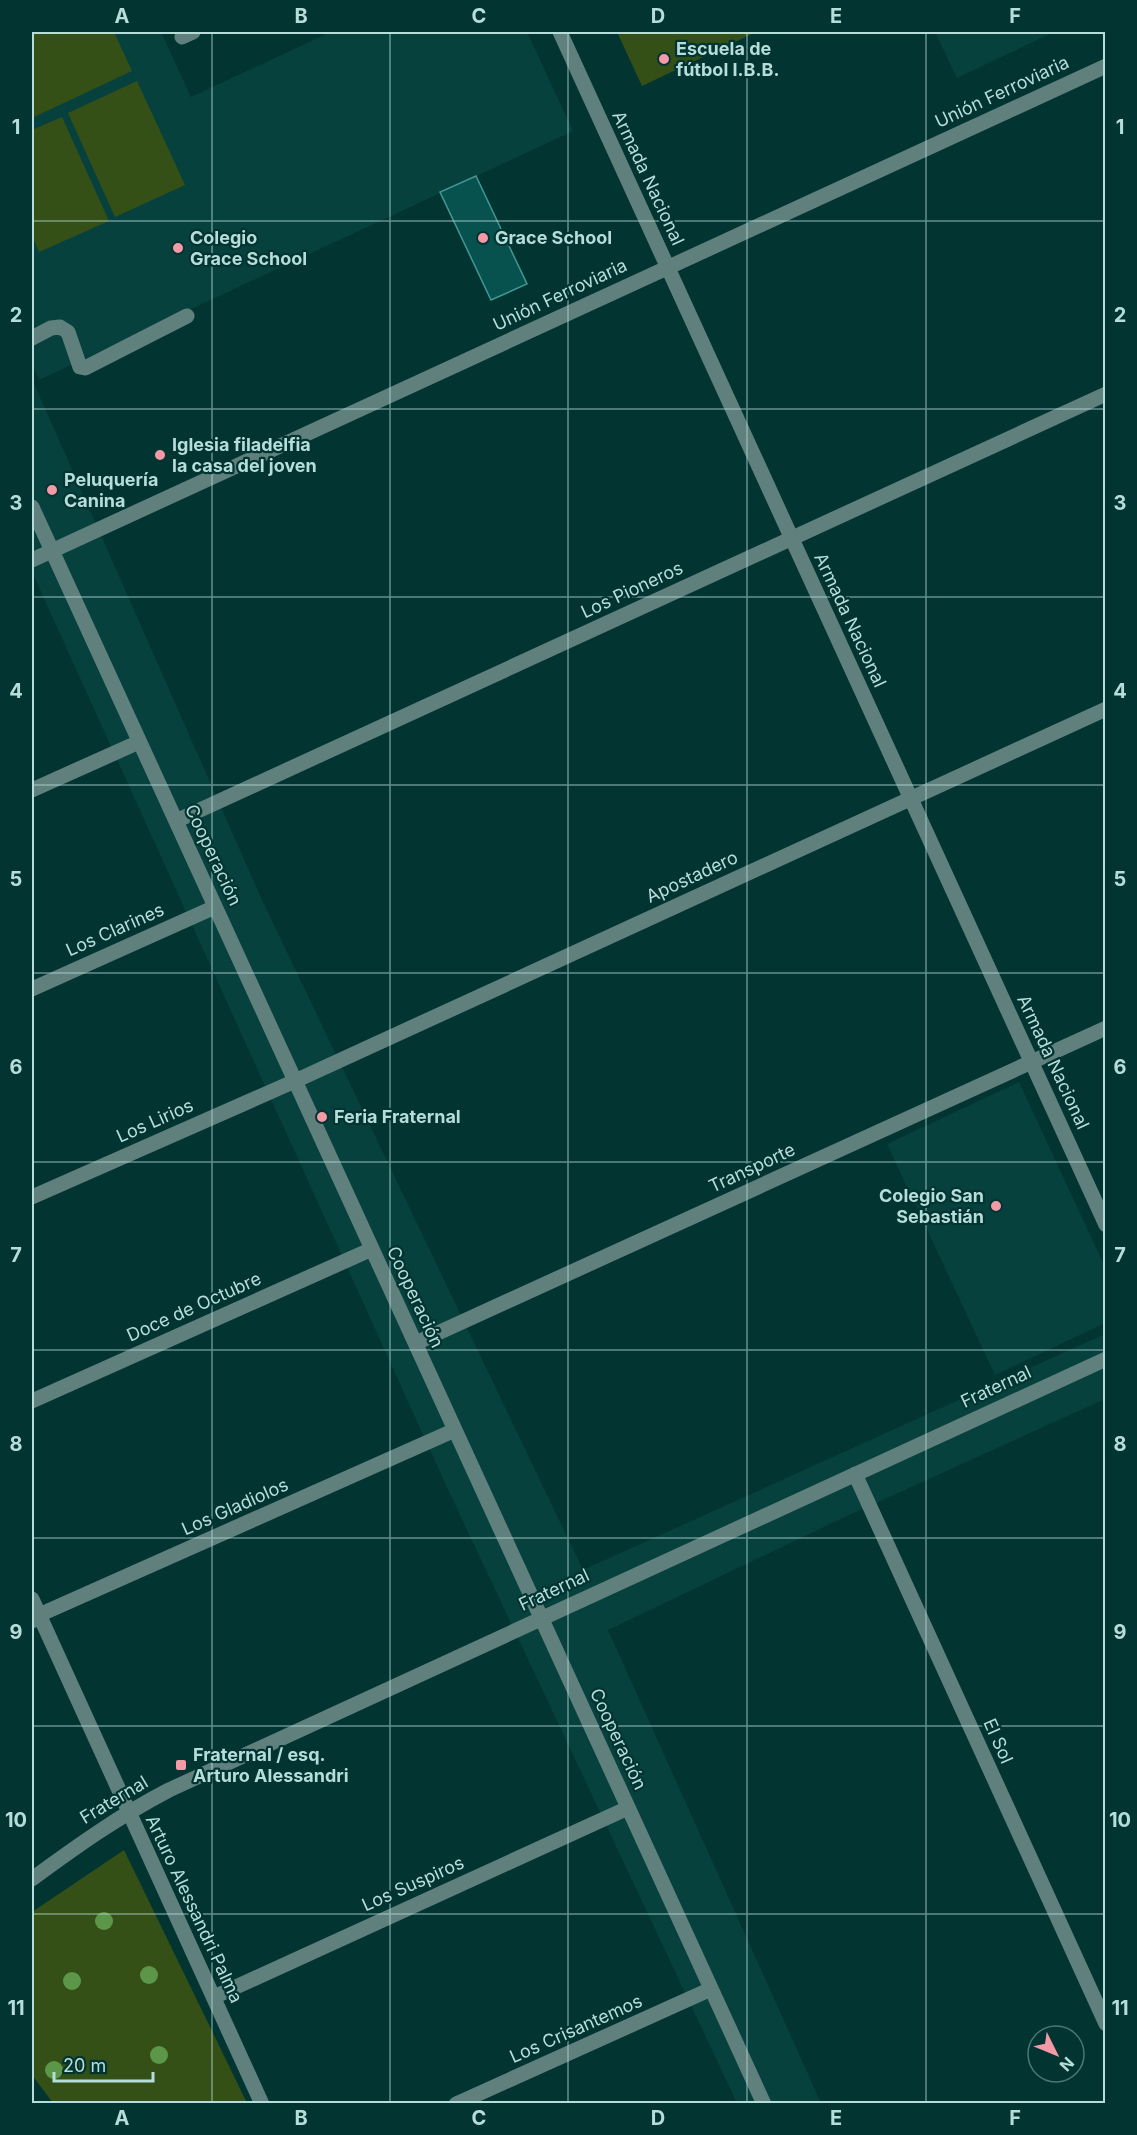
<svg xmlns="http://www.w3.org/2000/svg" width="1137" height="2135" font-family="Inter,sans-serif">
	<rect width="100%" height="100%" fill="#023432"/>
	<path fill="#07413e" d="M32 32H161L191 97 331 32H527L573 131 39 380 32 364Z
		M935 32H1054L957 78Z
		M32 379 262 900 583 1570 1105 1334V1399L836 1521 608 1630 821 2103H737L445 1483 32 572Z
		M1019 1082 1105 1267V1323L995 1375 887 1144Z"/>
	<path fill="#355016" d="M32 32H114L132 71 32 118Z
		M617 32H756L642 86Z
		M137 81 185 185 115 217 68 113Z
		M62 117 109 221 39 252 32 235V130Z
		M124 1850 247 2103H53L32 2075V1912Z"/>
	<path fill="#07524f" stroke="#439894" stroke-width="1.5" d="M476 176 527 284 491 300 440 192Z"/>
	<g fill="none" stroke-linecap="round" stroke-linejoin="round">
		<path stroke="#60807e" stroke-width="15" d="M560 32 1106 1225
			M182 37 193 32
			M32 338 51 328 60 327 68 332 80 367 85 368 187 316
			M32 507 764 2104
			M32 560 1106 66
			M32 790 139 742
			M176 821 1106 394
			M32 989 215 907
			M32 1197 295 1081 1106 709
			M416 1343 1106 1028
			M32 1401 372 1249
			M855 1474 1106 2024
			M32 1599 262 2104
			M32 1621 39 1615 455 1430
			M32 1879C77 1846 119 1816 169 1790L1106 1359
			M214 1997 628 1808
			M456 2104 711 1989"/>
	</g>
	<g fill="#5b9649">
		<circle cx="104" cy="1921" r="9"/>
		<circle cx="149" cy="1975" r="9"/>
		<circle cx="72" cy="1981" r="9"/>
		<circle cx="159" cy="2055" r="9"/>
		<circle cx="54" cy="2070" r="9"/>
	</g>
	<path fill="none" stroke="#b6ddda" stroke-width="1.5" stroke-opacity="0.55" d="M212 32V2104M390 32V2104M568 32V2104M747 32V2104M926 32V2104M32 221H1106M32 409H1106M32 597H1106M32 785H1106M32 973H1106M32 1162H1106M32 1350H1106M32 1538H1106M32 1726H1106M32 1914H1106"/>
	<g fill="#f49aa6" stroke="#023432" stroke-width="2">
		<circle cx="664" cy="59" r="6"/>
		<circle cx="483" cy="238" r="6"/>
		<circle cx="178" cy="248" r="6"/>
		<circle cx="160" cy="455" r="6"/>
		<circle cx="52" cy="490" r="6"/>
		<circle cx="322" cy="1117" r="6"/>
		<circle cx="996" cy="1206" r="6"/>
		<rect x="175" y="1759" width="12" height="12" rx="3"/>
	</g>
	<g text-anchor="middle" stroke-width="4.5" stroke-linejoin="round" paint-order="stroke">
		<g font-size="18" font-weight="bold" fill="#b6ddda" stroke="#023432" text-anchor="start">
			<text x="676" y="55">Escuela de<tspan x="676" dy="21">fútbol I.B.B.</tspan></text>
			<text x="190" y="244">Colegio<tspan x="190" dy="21">Grace School</tspan></text>
			<text x="495" y="244">Grace School</text>
			<text x="172" y="451">Iglesia filadelfia<tspan x="172" dy="21">la casa del joven</tspan></text>
			<text x="64" y="486">Peluquería<tspan x="64" dy="21">Canina</tspan></text>
			<text x="334" y="1123">Feria Fraternal</text>
			<text x="984" y="1202" text-anchor="end">Colegio San<tspan x="984" dy="21">Sebastián</tspan></text>
			<text x="193" y="1761">Fraternal / esq.<tspan x="193" dy="21">Arturo Alessandri</tspan></text>
		</g>
		<g font-size="18" fill="#b6ddda" stroke="#023432">
			<text transform="translate(1002 92) rotate(-25)" y="6">Unión Ferroviaria</text>
			<text transform="translate(648 178) rotate(65)" y="6">Armada Nacional</text>
			<text transform="translate(560 295) rotate(-25)" y="6">Unión Ferroviaria</text>
			<text transform="translate(632 590) rotate(-25)" y="6">Los Pioneros</text>
			<text transform="translate(850 620) rotate(65)" y="6">Armada Nacional</text>
			<text transform="translate(213 855) rotate(65)" y="6">Cooperación</text>
			<text transform="translate(692 877) rotate(-25)" y="6">Apostadero</text>
			<text transform="translate(115 930) rotate(-24)" y="6">Los Clarines</text>
			<text transform="translate(1053 1062) rotate(65)" y="6">Armada Nacional</text>
			<text transform="translate(155 1121) rotate(-24)" y="6">Los Lirios</text>
			<text transform="translate(752 1168) rotate(-25)" y="6">Transporte</text>
			<text transform="translate(415 1297) rotate(65)" y="6">Cooperación</text>
			<text transform="translate(194 1307) rotate(-24)" y="6">Doce de Octubre</text>
			<text transform="translate(996 1387) rotate(-25)" y="6">Fraternal</text>
			<text transform="translate(235 1507) rotate(-24)" y="6">Los Gladiolos</text>
			<text transform="translate(554 1590) rotate(-25)" y="6">Fraternal</text>
			<text transform="translate(618 1739) rotate(65)" y="6">Cooperación</text>
			<text transform="translate(998 1741) rotate(66)" y="6">El Sol</text>
			<text transform="translate(114 1800) rotate(-31)" y="6">Fraternal</text>
			<text transform="translate(413 1884) rotate(-24)" y="6">Los Suspiros</text>
			<text transform="translate(194 1909) rotate(65)" y="6">Arturo Alessandri Palma</text>
			<text transform="translate(576 2029) rotate(-24)" y="6">Los Crisantemos</text>
		</g>
	</g>
	<rect width="1137" height="2135" fill="none" stroke="#023432" stroke-width="66"/>
	<g transform="translate(1056 2054) rotate(133)"><circle r="28" fill="#023432" stroke="#4a7875" stroke-width="1.5"/>
	<path d="M0-4.5L10 22L0 15L-10 22Z" fill="#f49aa6"/>
	<text y="-9" font-size="16" font-weight="bold" text-anchor="middle" fill="#b6ddda">N</text>
	</g>
	<path d="M54 2072v9h99v-9" fill="none" stroke="#b6ddda" stroke-width="3"/>
	<text x="63" y="2072" font-size="18" fill="#b6ddda" stroke="#023432" stroke-width="4.5" paint-order="stroke">20 m</text>
	<rect x="33" y="33" width="1071" height="2069" fill="none" stroke="#b6ddda" stroke-width="2"/>
	<g font-size="20" text-anchor="middle" font-weight="bold" fill="#b6ddda">
		<text x="122" y="23">A</text>
		<text x="301" y="23">B</text>
		<text x="479" y="23">C</text>
		<text x="658" y="23">D</text>
		<text x="836" y="23">E</text>
		<text x="1015" y="23">F</text>
		<text x="16" y="134">1</text>
		<text x="1120" y="134">1</text>
		<text x="16" y="322">2</text>
		<text x="1120" y="322">2</text>
		<text x="16" y="510">3</text>
		<text x="1120" y="510">3</text>
		<text x="16" y="698">4</text>
		<text x="1120" y="698">4</text>
		<text x="16" y="886">5</text>
		<text x="1120" y="886">5</text>
		<text x="16" y="1074">6</text>
		<text x="1120" y="1074">6</text>
		<text x="16" y="1262">7</text>
		<text x="1120" y="1262">7</text>
		<text x="16" y="1451">8</text>
		<text x="1120" y="1451">8</text>
		<text x="16" y="1639">9</text>
		<text x="1120" y="1639">9</text>
		<text x="16" y="1827">10</text>
		<text x="1120" y="1827">10</text>
		<text x="16" y="2015">11</text>
		<text x="1120" y="2015">11</text>
		<text x="122" y="2125">A</text>
		<text x="301" y="2125">B</text>
		<text x="479" y="2125">C</text>
		<text x="658" y="2125">D</text>
		<text x="836" y="2125">E</text>
		<text x="1015" y="2125">F</text>
	</g>
</svg>
